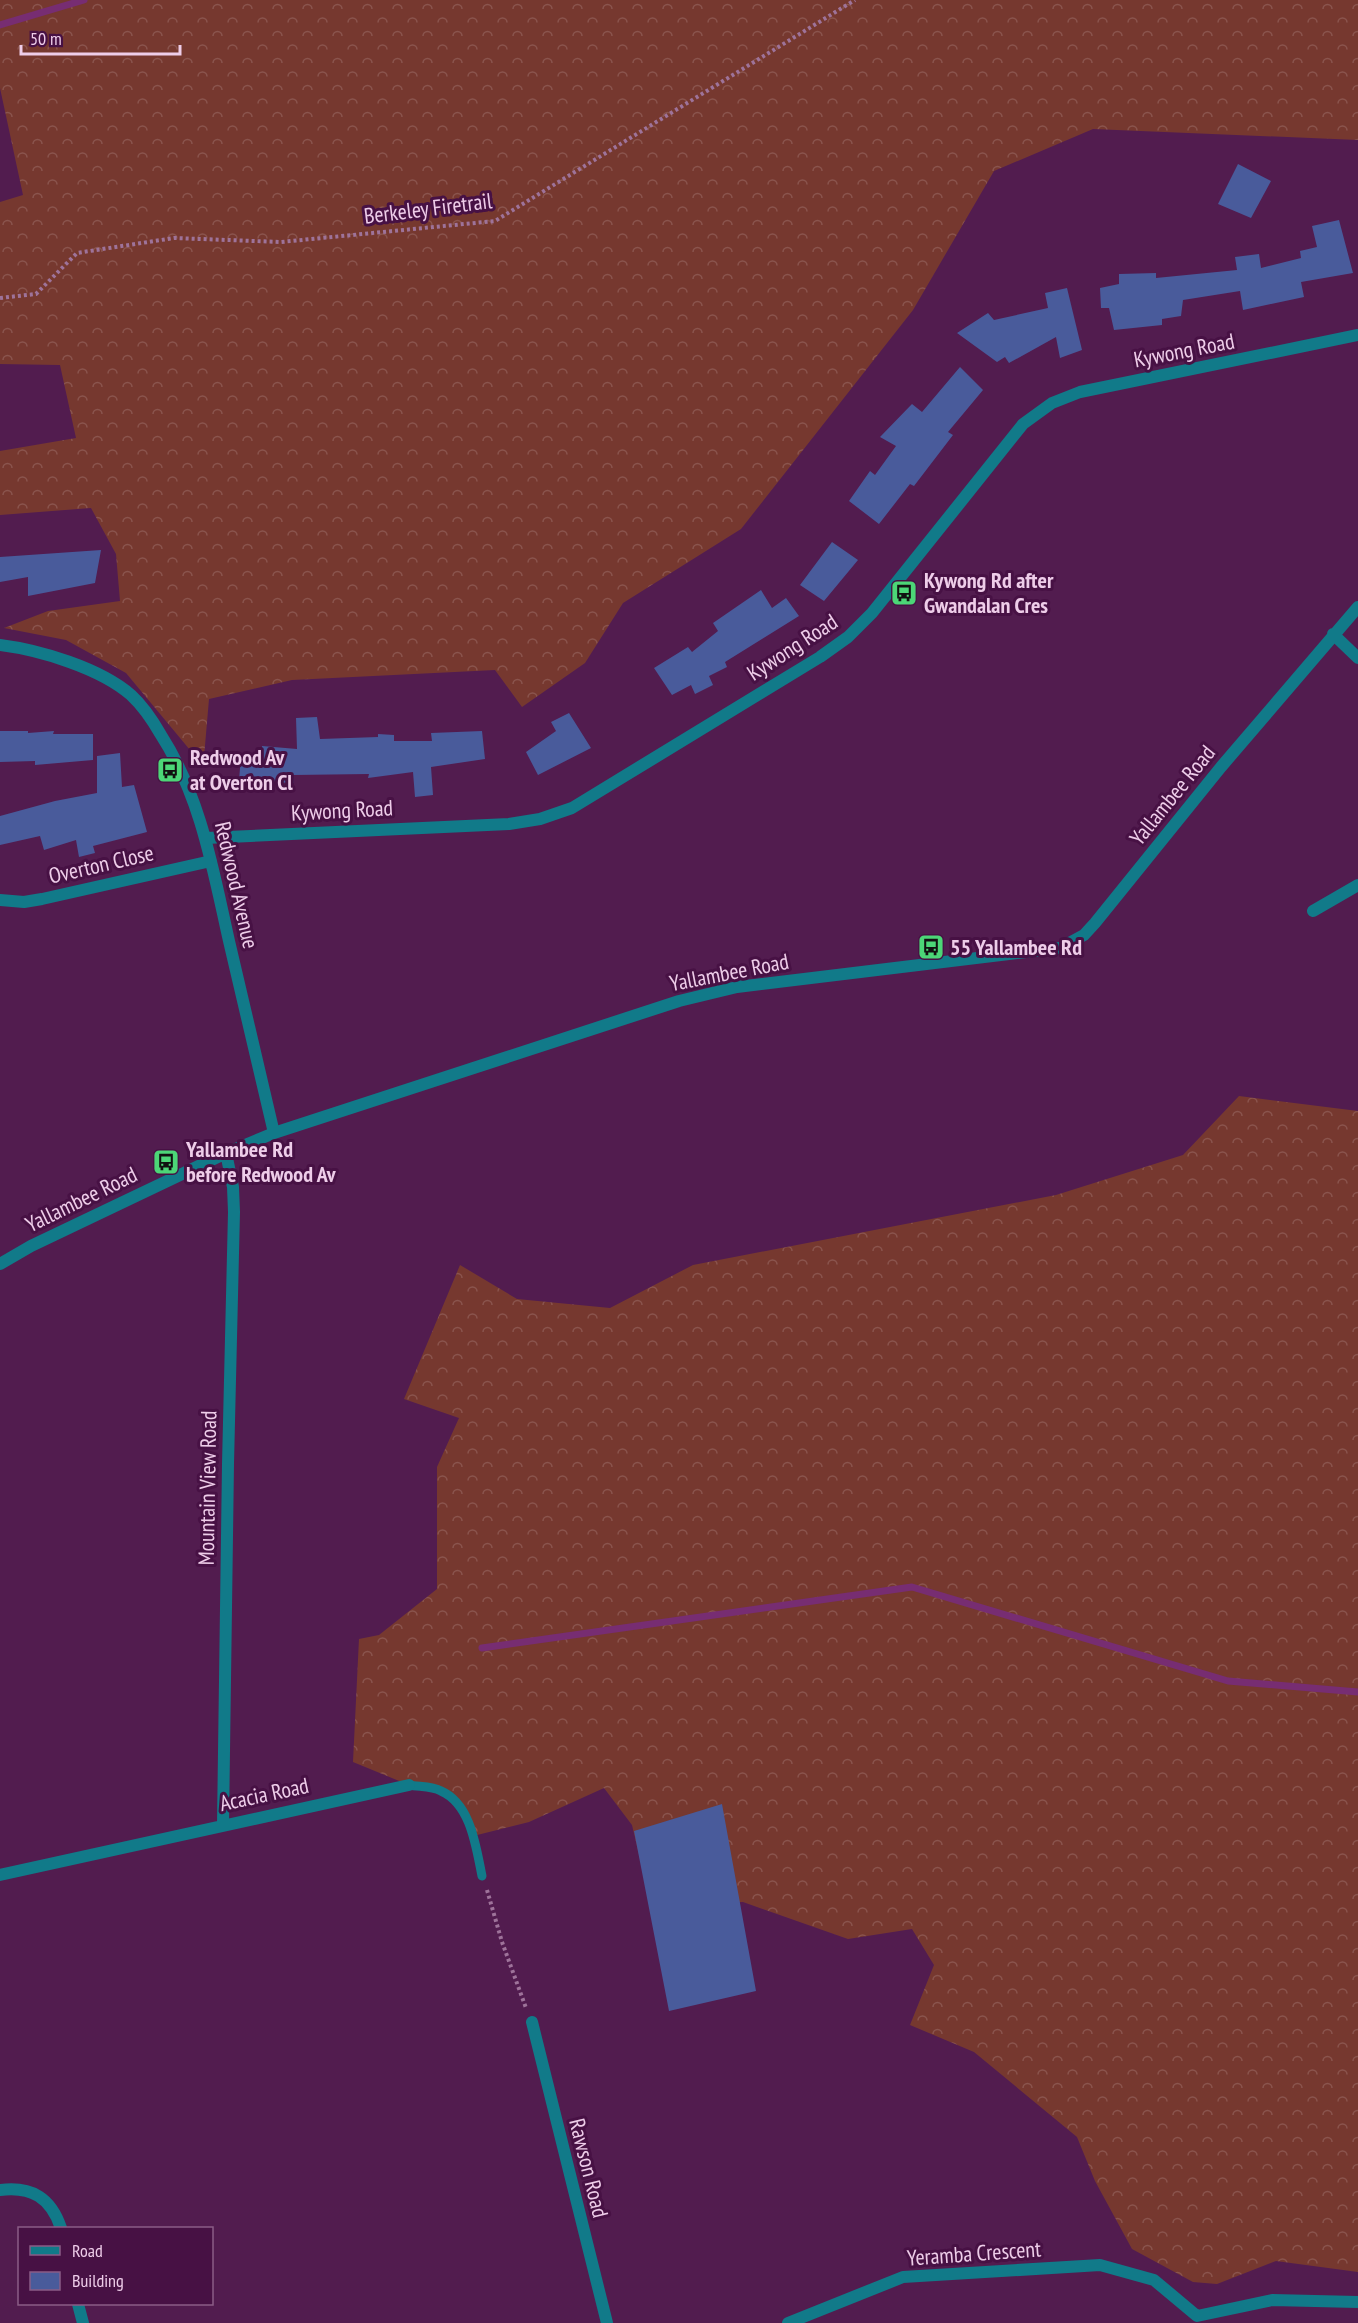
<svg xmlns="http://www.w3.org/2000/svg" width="1358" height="2323" font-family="'PT Sans Narrow',sans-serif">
	<defs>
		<pattern id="forest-crowns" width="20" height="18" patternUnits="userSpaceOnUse" patternTransform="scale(1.5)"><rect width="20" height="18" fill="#76382f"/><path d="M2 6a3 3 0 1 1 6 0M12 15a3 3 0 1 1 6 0" fill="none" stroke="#8a544d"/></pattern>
	</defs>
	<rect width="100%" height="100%" fill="#521c4f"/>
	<path fill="url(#forest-crowns)" d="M0 0H1358V140L1093 129 994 171 913 310 741 529 623 603 585 663 522 707 495 670 292 680 209 699 204 757 190 750 126 673 66 640 4 628 48 611 120 601 116 554 91 508 0 515V451L76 438 60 365 0 364V202L23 195 0 88Z
		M1239 1096 1358 1111V2272L1276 2261 1217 2284 1193 2282 1132 2249 1095 2181 1077 2137 974 2052 910 2025 934 1965 912 1929 848 1939 743 1902 651 1905 632 1825 604 1788 529 1822 473 1836 455 1799 409 1785 353 1762 359 1639 379 1635 437 1589V1467L459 1418 404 1399 460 1265 517 1299 610 1308 693 1265 1056 1195 1183 1155Z"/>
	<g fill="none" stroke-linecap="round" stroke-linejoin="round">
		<path stroke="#772d72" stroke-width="7" d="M0 25 84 0
			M482 1648 912 1587 1228 1681 1358 1692"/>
	</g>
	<path fill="#495b9b" d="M1238 164 1271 181 1251 218 1218 204Z
		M1339 220 1353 273 1301 282 1304 297 1243 310 1240 291 1183 300 1181 316 1162 319V325L1114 330 1109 308H1101L1100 288 1119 284V274L1156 273V278L1237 270 1235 257 1259 254 1261 268 1301 258 1300 251 1317 247 1312 226Z
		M1067 288 1082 350 1060 358 1056 337 1009 363 1005 357 997 362 957 333 988 313 994 320 1048 308 1045 293Z
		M960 367 983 390 948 432 953 435 914 486 910 484 879 524 849 501 870 471 875 475 896 446 880 437 912 404 922 412Z
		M832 542 858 560 824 601 800 585Z
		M101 550 95 583 28 596V577L0 582V557Z
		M761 590 772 608 786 598 799 616 725 662 727 667 709 676 713 685 695 694 691 685 672 695 654 668 688 647 692 652 718 631 713 623Z
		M569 713 591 748 538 775 526 752 556 731 551 722Z
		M317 717 320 739 378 737V734L394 735V741H432L431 733 482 731 485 759 431 767 433 795 415 797 413 772 368 778 369 774 293 775 294 783 239 781 241 755 262 752V746L297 749 296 718Z
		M0 731H28V733L54 731 53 734H93V760L35 765V761L0 762Z
		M120 753 122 787 134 785 147 832 93 846 95 853 79 857 76 840 44 850 40 836 0 845V816L55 801 97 793V756Z
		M722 1804 756 1991 669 2011 634 1831Z"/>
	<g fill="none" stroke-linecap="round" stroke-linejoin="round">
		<path stroke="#9e739a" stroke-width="4" stroke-dasharray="3 3" stroke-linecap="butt" d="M0 298 36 294 77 253 174 238 281 242 495 221 855 0
			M487 1890 502 1942 526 2008"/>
		<path stroke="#117a89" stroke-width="9" d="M409 1785C419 1787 432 1786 441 1791 471 1804 476 1847 482 1876"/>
		<path stroke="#117a89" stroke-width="12" d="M1333 634 1358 658
			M0 645C40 650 100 668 131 695 143 706 153 721 161 735 201 797 213 870 229 941 244 1005 259 1069 274 1133
			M206 838 509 824 540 819 572 808 820 657 848 637 872 613 1023 424 1052 403 1080 392 1358 335
			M0 900 24 902 42 899 211 861
			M1313 911 1358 885
			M0 1264 31 1246 226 1153 274 1133 679 1001 737 987 1060 948 1084 935 1095 923 1221 767 1358 607
			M223 1824 228 1464 234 1212 233 1187 226 1153
			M0 1875 409 1785
			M532 2022 607 2323
			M0 2190C32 2186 51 2198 61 2228
			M78 2304 83 2323
			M788 2323 903 2277 1100 2265 1154 2280 1197 2316 1272 2300 1358 2302"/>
	</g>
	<defs>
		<symbol id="bus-square" viewBox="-11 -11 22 22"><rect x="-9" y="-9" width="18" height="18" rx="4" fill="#4cd677" stroke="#471144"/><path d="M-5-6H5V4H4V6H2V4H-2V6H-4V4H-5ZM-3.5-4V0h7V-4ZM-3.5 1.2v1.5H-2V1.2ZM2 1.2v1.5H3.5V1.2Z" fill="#111"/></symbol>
	</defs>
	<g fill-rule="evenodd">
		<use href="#bus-square" x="889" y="578" width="30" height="30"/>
		<use href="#bus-square" x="155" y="755" width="30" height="30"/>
		<use href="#bus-square" x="916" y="932" width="30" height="30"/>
		<use href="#bus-square" x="151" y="1147" width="30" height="30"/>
	</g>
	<g text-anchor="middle" stroke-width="6" stroke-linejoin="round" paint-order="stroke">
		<g font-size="22" fill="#eecde9" stroke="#471144">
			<text transform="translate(428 208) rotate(-7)" y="8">Berkeley Firetrail</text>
			<text transform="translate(1184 350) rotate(-11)" y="8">Kywong Road</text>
			<text transform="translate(792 647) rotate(-33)" y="8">Kywong Road</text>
			<text transform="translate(1172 795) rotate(-51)" y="8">Yallambee Road</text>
			<text transform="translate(342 810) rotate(-3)" y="8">Kywong Road</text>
			<text transform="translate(101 864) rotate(-13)" y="8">Overton Close</text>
			<text transform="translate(237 885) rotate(77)" y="8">Redwood Avenue</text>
			<text transform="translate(729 972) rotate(-11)" y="8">Yallambee Road</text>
			<text transform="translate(81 1199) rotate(-26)" y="8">Yallambee Road</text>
			<text transform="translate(207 1488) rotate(-89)" y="8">Mountain View Road</text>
			<text transform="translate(264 1794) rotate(-12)" y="8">Acacia Road</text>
			<text transform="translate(589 2168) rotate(76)" y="8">Rawson Road</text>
			<text transform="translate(974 2253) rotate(-4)" y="8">Yeramba Crescent</text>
		</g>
		<g font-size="22" font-weight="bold" fill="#eecde9" stroke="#471144" text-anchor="start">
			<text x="924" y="588">Kywong Rd after<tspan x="924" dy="25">Gwandalan Cres</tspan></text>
			<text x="190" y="765">Redwood Av<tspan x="190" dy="25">at Overton Cl</tspan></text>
			<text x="950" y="955">55 Yallambee Rd</text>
			<text x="186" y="1157">Yallambee Rd<tspan x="186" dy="25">before Redwood Av</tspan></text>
		</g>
	</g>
	<rect x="18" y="2227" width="195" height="78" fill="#471144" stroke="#8a5c86" stroke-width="1.5"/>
	<rect x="30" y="2246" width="30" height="9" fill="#117a89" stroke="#8a5c86" stroke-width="1.5"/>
	<text x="72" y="2257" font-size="18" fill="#eecde9">Road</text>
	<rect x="30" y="2272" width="30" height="18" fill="#495b9b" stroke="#8a5c86" stroke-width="1.5"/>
	<text x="72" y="2287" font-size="18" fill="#eecde9">Building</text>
	<path d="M21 45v9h159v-9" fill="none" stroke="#eecde9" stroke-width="3"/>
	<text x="30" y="45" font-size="18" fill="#eecde9" stroke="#471144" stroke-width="4.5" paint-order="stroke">50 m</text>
</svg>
